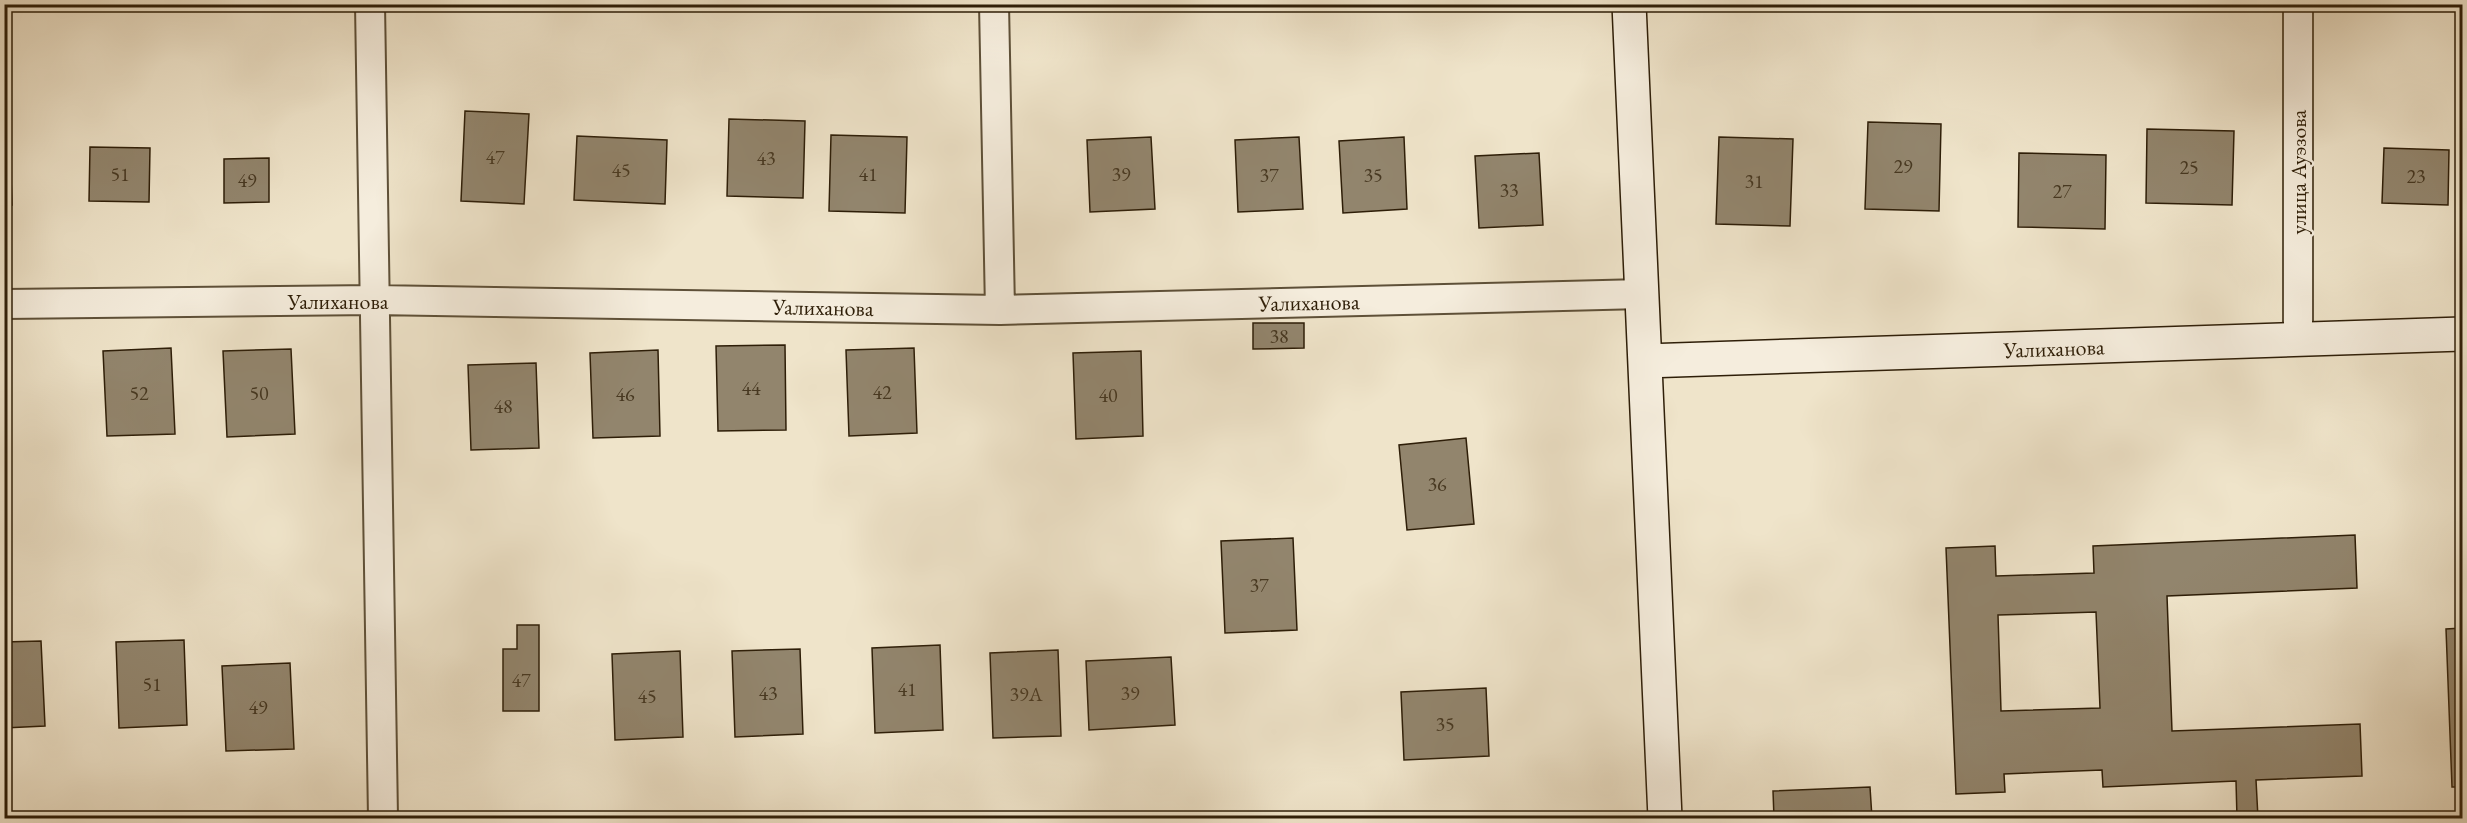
<svg xmlns="http://www.w3.org/2000/svg" width="2467" height="823" font-family="'EB Garamond',serif">
	<rect width="100%" height="100%" fill="#efe4ca"/>
	<filter id="stains"><feTurbulence type="fractalNoise" baseFrequency=".00333" numOctaves="4"/><feColorMatrix values="0 0 0 0 .2 0 0 0 0 .09 0 0 0 0 .02 0 0 0 .5 -.17"/></filter>
	<radialGradient id="worn" r=".72"><stop offset=".6" stop-color="#630" stop-opacity="0"/><stop offset="1" stop-color="#630" stop-opacity=".3"/></radialGradient>
	<path fill="#92856d" stroke="#2e1e08" stroke-width="1.5" fill-rule="evenodd" d="M465 111 529 114 524 204 461 201Z
		M729 119 805 121 803 198 727 196Z
		M4 120H9L12 205 4 206Z
		M1868 122 1941 124 1939 211 1865 209Z
		M2147 129 2234 131 2232 205 2146 203Z
		M831 135 907 137 905 213 829 211Z
		M577 136 667 140 665 204 574 200Z
		M1151 137 1155 209 1090 212 1087 140Z
		M1299 137 1303 209 1238 212 1235 140Z
		M1404 137 1407 209 1343 213 1339 141Z
		M1719 137 1793 139 1790 226 1716 224Z
		M90 147 150 148 149 202 89 201Z
		M2384 148 2449 150 2448 205 2382 203Z
		M1539 153 1543 225 1479 228 1475 156Z
		M2019 153 2106 155 2105 229 2018 227Z
		M269 158V202L224 203V159Z
		M1253 323H1304V348L1253 349Z
		M785 345 786 430 718 431 716 346Z
		M171 348 175 434 107 436 103 351Z
		M914 348 917 433 849 436 846 350Z
		M291 349 295 434 227 437 223 351Z
		M658 350 660 436 593 438 590 353Z
		M1141 351 1143 436 1076 439 1073 353Z
		M536 363 539 448 471 450 468 365Z
		M1466 438 1474 524 1407 530 1399 445Z
		M2355 535 2357 588 2167 596 2172 731 2360 724 2362 776 2256 780 2258 818H2237L2236 781 2103 787 2102 770 2004 774 2005 792 1956 794 1946 548 1995 546 1996 576 2094 573 2093 546ZM2096 612 2100 708 2001 711 1998 615Z
		M1293 538 1297 630 1225 633 1221 541Z
		M517 625H539V711H503V649H517Z
		M2462 628V787H2452L2446 629Z
		M184 640 187 725 119 728 116 642Z
		M41 641 45 726 4 728V642Z
		M940 645 943 730 875 733 872 648Z
		M800 649 803 734 735 737 732 651Z
		M1058 650 1061 736 993 738 990 653Z
		M680 651 683 737 615 740 612 654Z
		M1171 657 1175 725 1089 730 1086 661Z
		M290 663 294 749 226 751 222 666Z
		M1486 688 1489 756 1404 760 1401 692Z
		M1870 787 1872 818H1774L1773 791Z"/>
	<g fill="none" stroke-linecap="round" stroke-linejoin="round">
		<defs>
			<path id="street" d="M370 4 383 818
				M994 4 1000 310
				M4 304 375 300 1000 310 1642 294
				M2298 340V4"/>
			<path id="secondary" d="M1629 4 1665 818
				M1645 361 2462 334"/>
		</defs>
		<use href="#street" stroke="#5e5038" stroke-width="32"/>
		<use href="#secondary" stroke="#2e1e08" stroke-width="36"/>
		<use href="#street" stroke="#f5eddd" stroke-width="28"/>
		<use href="#secondary" stroke="#f5eddd" stroke-width="33"/>
	</g>
	<g text-anchor="middle" stroke-width="5" stroke-linejoin="round" paint-order="stroke">
		<g font-size="20" fill="#473821">
			<text x="495" y="164">47</text>
			<text x="766" y="165">43</text>
			<text x="1903" y="173">29</text>
			<text x="2189" y="174">25</text>
			<text x="621" y="177">45</text>
			<text x="120" y="181">51</text>
			<text x="868" y="181">41</text>
			<text x="1121" y="181">39</text>
			<text x="1269" y="182">37</text>
			<text x="1373" y="182">35</text>
			<text x="2416" y="183">23</text>
			<text x="247" y="187">49</text>
			<text x="1754" y="188">31</text>
			<text x="1509" y="197">33</text>
			<text x="2062" y="198">27</text>
			<text x="1279" y="343">38</text>
			<text x="751" y="395">44</text>
			<text x="882" y="399">42</text>
			<text x="139" y="400">52</text>
			<text x="259" y="400">50</text>
			<text x="625" y="401">46</text>
			<text x="1108" y="402">40</text>
			<text x="503" y="413">48</text>
			<text x="1437" y="491">36</text>
			<text x="1259" y="592">37</text>
			<text x="521" y="687">47</text>
			<text x="152" y="691">51</text>
			<text x="907" y="696">41</text>
			<text x="768" y="700">43</text>
			<text x="1130" y="700">39</text>
			<text x="1026" y="701">39А</text>
			<text x="647" y="703">45</text>
			<text x="258" y="714">49</text>
			<text x="1445" y="731">35</text>
		</g>
		<g font-size="22" fill="#2e1e08" stroke="#f5eddd">
			<text transform="translate(2298 172) rotate(-90)" y="8">улица Ауэзова</text>
			<text x="338" y="309">Уалиханова</text>
			<text transform="translate(1309 302) rotate(-1)" y="8">Уалиханова</text>
			<text transform="translate(823 307) rotate(1)" y="8">Уалиханова</text>
			<text transform="translate(2054 348) rotate(-2)" y="8">Уалиханова</text>
		</g>
	</g>
	<rect width="2467" height="823" fill="none" stroke="#efe4ca" stroke-width="24"/>
	<rect x="6" y="6" width="2455" height="811" fill="none" stroke="#2e1e08" stroke-width="3"/>
	<rect x="12" y="12" width="2443" height="799" fill="none" stroke="#2e1e08" stroke-width="1.5"/>
	<rect width="100%" height="100%" filter="url(#stains)"/>
	<rect width="100%" height="100%" fill="url(#worn)"/>
</svg>
